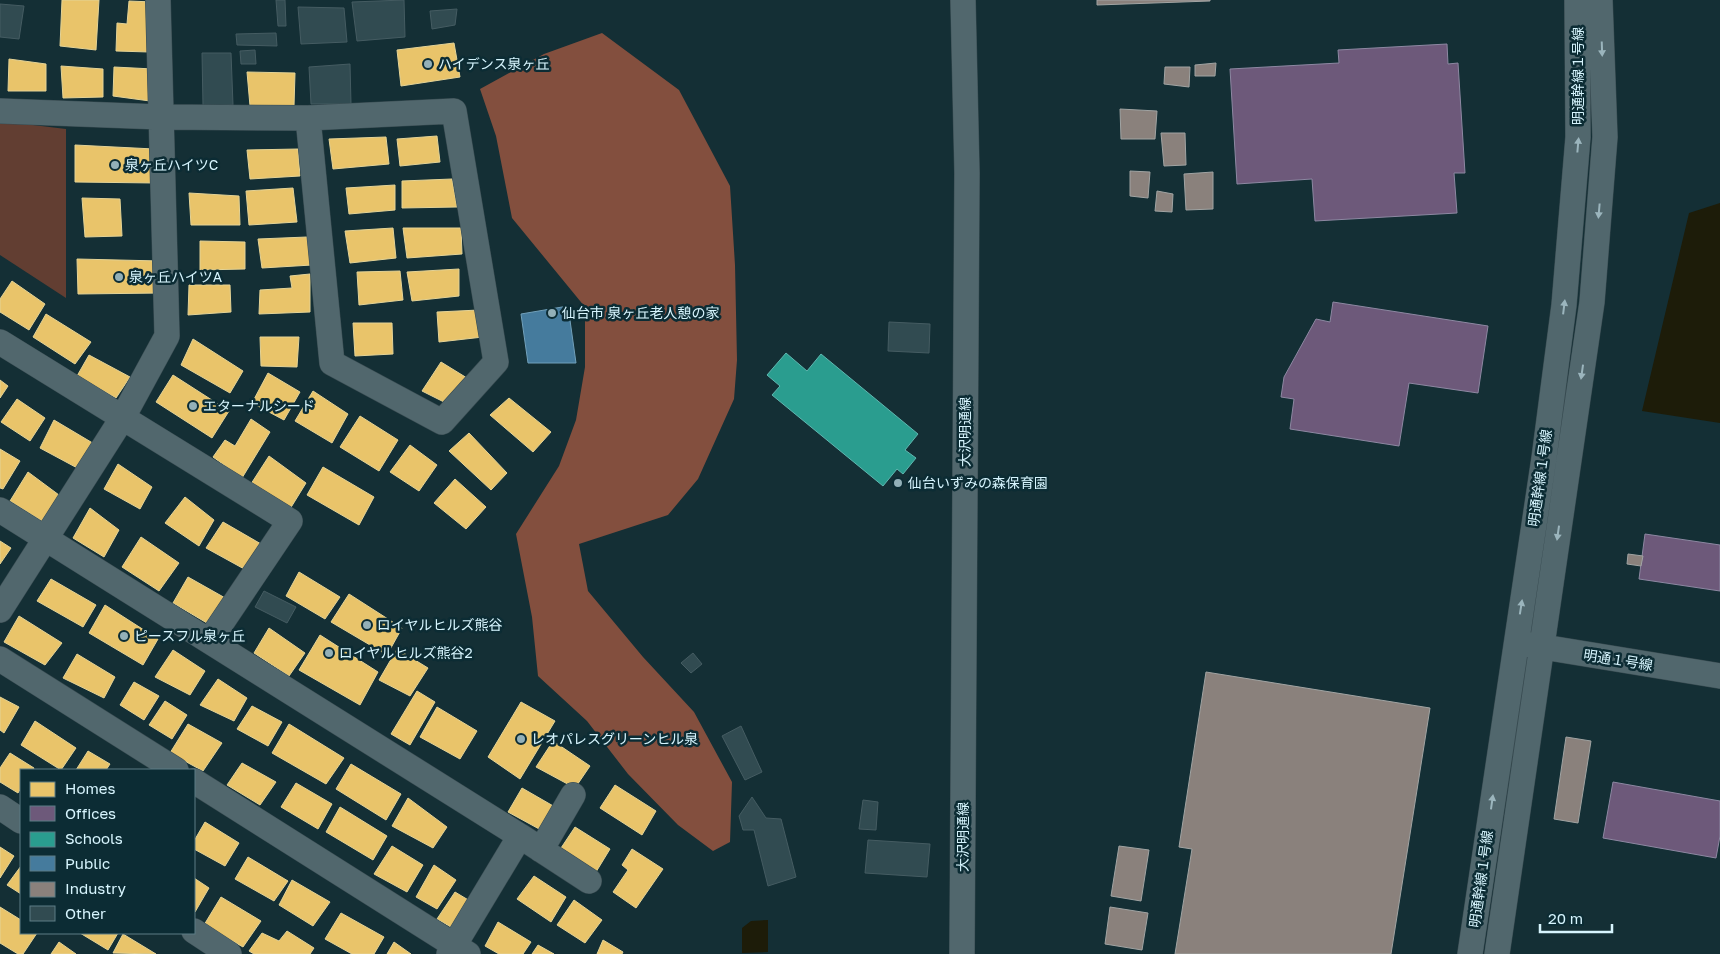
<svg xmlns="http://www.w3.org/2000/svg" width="1720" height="954" font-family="'Golos Text','Noto Sans JP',sans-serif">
	<rect width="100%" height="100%" fill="#142f35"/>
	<path fill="#623e32" d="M0 121 66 129V298L0 255Z"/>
	<path fill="#834f3e" d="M602 33 679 90 730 186 735 265 737 360 734 399 698 479 668 515 579 544 588 591 643 657 694 712 732 782 730 842 713 851 678 825 628 774 587 721 538 676 532 617 516 534 559 466 576 420 585 367V307L512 218 496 136 480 89 544 54Z"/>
	<path fill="#1d1c09" d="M1720 203V423L1642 411 1689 213Z
		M768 920V952L742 953V928L751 921Z"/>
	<path fill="#e9c46a" stroke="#e4d396" d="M62 0H99L96 50 60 46Z
		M129 1 153 2 149 52 116 51 117 23 127 24Z
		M454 43 460 77 401 86 397 50Z
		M9 59 46 64V91H8Z
		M61 66 103 69V97L63 98Z
		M114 67 153 69 150 101 113 96Z
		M247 72 295 73 294 106H250Z
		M437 136 440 162 400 166 397 139Z
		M386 137 389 164 333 169 329 139Z
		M75 145 154 149 155 183 75 182Z
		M298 149 300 176 250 179 247 150Z
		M452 179 457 207 402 208V181Z
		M395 185V210L349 214 346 188Z
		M293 188 297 222 249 225 246 191Z
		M189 193 239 196 240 225H191Z
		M82 198 120 199 122 236 85 237Z
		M393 228 396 258 350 263 345 231Z
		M403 228H461L462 254 407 258Z
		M307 237 312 265 262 268 258 239Z
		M200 241 245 242V269L200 270Z
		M77 259 160 261 161 293 78 294Z
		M459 269V296L412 301 407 272Z
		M400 271 403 300 359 305 357 272Z
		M310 274V312L259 314 260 290 292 288 290 276Z
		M12 281 45 304 29 330 0 312V299Z
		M189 285H230L231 312 188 315Z
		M479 310 483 337 439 342 437 312Z
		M46 314 91 342 75 364 33 337Z
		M353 323H392L393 354 355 356Z
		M260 337H299L297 367 261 366Z
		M193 339 243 371 230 393 181 365Z
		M89 355 130 377 116 398 77 376Z
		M441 362 467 378 450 405 422 391Z
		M268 373 300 392 284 420 252 403Z
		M173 375 229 411 212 438 156 402Z
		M0 380 8 386 0 398Z
		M313 391 348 414 332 443 295 421Z
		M509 398 551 432 533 452 490 415Z
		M17 399 45 418 30 441 1 422Z
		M360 416 398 440 379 471 340 447Z
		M251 419 270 432 242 478 213 457 225 440 235 446Z
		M54 420 96 445 81 470 40 448Z
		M469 433 507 473 491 490 449 451Z
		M410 445 437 465 419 491 390 472Z
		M0 449 20 461 3 489 0 488Z
		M269 456 306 483 290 509 249 487Z
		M118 464 152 487 140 509 104 489Z
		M323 467 374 497 359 525 307 495Z
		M28 472 59 495 45 523 10 501Z
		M455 479 486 507 466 529 434 503Z
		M185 497 214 520 199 546 165 523Z
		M90 508 119 530 104 557 73 538Z
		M223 522 261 544 246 570 206 548Z
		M141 537 179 563 159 591 122 567Z
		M0 541 11 548 0 564Z
		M299 572 340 597 325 619 286 596Z
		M188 577 227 599 212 626 173 603Z
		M51 579 96 605 83 627 37 601Z
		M349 594 402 628 387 655 331 622Z
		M105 605 158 639 143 665 89 633Z
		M19 616 62 643 45 665 4 642Z
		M269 628 305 653 289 676 254 653Z
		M320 635 378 672 360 705 299 670Z
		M397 649 428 668 410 696 379 680Z
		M173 650 205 671 190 695 155 677Z
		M77 654 115 677 104 698 63 678Z
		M218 679 247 698 234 721 200 705Z
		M134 682 159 696 144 720 120 705Z
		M417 691 435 702 410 745 391 734Z
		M0 697 19 707 4 733 0 730Z
		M165 701 187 715 172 739 149 725Z
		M521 702 555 721 520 779 488 757Z
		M252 706 282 722 268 746 237 729Z
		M437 707 477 731 460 759 420 737Z
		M35 721 76 748 61 770 21 745Z
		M188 724 222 743 203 771 170 753Z
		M289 724 344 758 326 784 272 753Z
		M553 741 590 766 575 788 536 767Z
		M88 751 110 764 106 770H76Z
		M10 753 34 768 33 770H21V788L18 793 0 782V768Z
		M242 763 276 782 260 805 227 785Z
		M351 764 401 794 386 820 336 789Z
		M296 783 332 804 318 829 281 807Z
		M615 785 656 811 642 835 600 808Z
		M522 788 555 807 541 830 508 812Z
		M408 798 447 827 433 848 392 826Z
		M340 807 387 836 373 860 326 832Z
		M205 822 239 843 225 866 194 849V841Z
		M575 827 610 849 596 872 561 848Z
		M392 846 423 865 407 892 374 874Z
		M0 847 14 856 0 878Z
		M632 849 663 869 636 908 613 892 628 870 622 865Z
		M248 857 288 881 274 901 235 879Z
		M434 865 456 880 437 909 416 897Z
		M21 866V894L7 885Z
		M534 876 566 897 551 922 517 899Z
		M194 878 209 888 195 912H194Z
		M292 880 330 902 313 926 279 905Z
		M455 892 475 904 456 930 437 919Z
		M221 897 261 921 243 947 204 925Z
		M574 900 602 920 585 943 557 925Z
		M0 907 21 920V933H37L23 954H18L0 943Z
		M341 913 384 937 374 954H352L325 939Z
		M498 922 531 942 523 954H499L485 946Z
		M287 931 314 948 310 954H254L249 951 262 933 279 941Z
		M80 933H118L108 950Z
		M123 934 156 954 113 953Z
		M603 940 623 952 622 954H597Z
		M59 942 76 954H51Z
		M394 942 411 954H387Z
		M538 945 554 954H532Z"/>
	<path fill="#6d597a" stroke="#8d88a2" d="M1447 44 1448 64 1458 63 1465 173H1454L1457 213 1315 221 1312 179 1237 184 1230 69 1339 63 1338 50Z
		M1333 302 1488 326 1478 393 1409 383 1399 446 1290 429 1294 399 1281 397 1284 377 1316 319 1330 322Z
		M1645 534 1720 545V591L1639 579Z
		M1613 782 1720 801V836L1716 858 1603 838Z"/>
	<path fill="#2a9d8f" stroke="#5eb7b0" d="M786 353 807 371 821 354 918 434 905 450 916 458 903 474 897 469 883 486 772 395 780 386 767 375Z"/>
	<path fill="#457b9d" stroke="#71a0ba" d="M568 306 576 363H528L521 314Z"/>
	<path fill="#8a817c" stroke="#a1a4a3" d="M1097 0H1210V1L1097 5Z
		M1216 63 1215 76H1195V65Z
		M1165 67H1190L1189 87 1164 84Z
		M1120 109 1157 111 1155 139H1121Z
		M1161 133H1185L1186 165 1164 166Z
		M1130 171 1150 172 1148 198 1130 196Z
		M1213 172V209L1186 210 1184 174Z
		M1157 191 1173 194 1172 212 1155 211Z
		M1628 554 1643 556 1641 566 1627 564Z
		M1206 672 1430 708 1391 954H1175L1192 849 1179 847Z
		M1566 737 1591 741 1578 823 1554 819Z
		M1119 846 1149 850 1141 901 1111 896Z
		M1110 907 1148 913 1142 950 1105 944Z"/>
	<path fill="#314b51" stroke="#455c62" d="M276 0H285L286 26H278Z
		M404 0 405 37 357 41 352 2Z
		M0 4 24 6 19 39 0 37Z
		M298 7 344 8 347 42 301 44Z
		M457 9 455 25 432 29 430 11Z
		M276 33 277 46 237 45 236 34Z
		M255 50 256 64H241L240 51Z
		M202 53H231L233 105 203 106Z
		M350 64 351 104H311L309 67Z
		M889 322 930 324 929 353 888 351Z
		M264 591 296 607 287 623 255 607Z
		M693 653 702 664 691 673 681 663Z
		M741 726 762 772 745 780 722 736Z
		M752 797 766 818 781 819 796 877 768 886 754 830H743L739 816Z
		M863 800 878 802 876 830 859 829Z
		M868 840 930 844 927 877 865 873Z"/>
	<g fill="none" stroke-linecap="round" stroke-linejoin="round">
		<defs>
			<path id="minor" d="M0 111 160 117 308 118 454 111 496 362 442 422 332 363 308 118
				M0 342 290 521 210 640
				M0 510 520 836 449 954
				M0 610 123 417 167 336 158 0
				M1525 644 1720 676
				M0 659 176 770
				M194 781 468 954
				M0 807 21 821
				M520 836 589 881
				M541 850 573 795
				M194 931 229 954
				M962 954 967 173 963 0
				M1470 954 1544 458 1564 305 1578 137 1577 0
				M1497 954 1592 302 1605 137 1600 0"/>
		</defs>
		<use href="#minor" stroke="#384b51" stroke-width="26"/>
		<use href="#minor" stroke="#51676d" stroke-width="25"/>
	</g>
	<defs><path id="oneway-solid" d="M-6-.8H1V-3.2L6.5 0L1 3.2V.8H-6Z" transform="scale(1.25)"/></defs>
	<g fill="#9bb5bd">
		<use href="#oneway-solid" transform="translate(1602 49) rotate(88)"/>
		<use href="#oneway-solid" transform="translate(1578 145) rotate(-85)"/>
		<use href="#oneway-solid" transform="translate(1599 211) rotate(95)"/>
		<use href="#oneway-solid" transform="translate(1564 307) rotate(-83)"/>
		<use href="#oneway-solid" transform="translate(1582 372) rotate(98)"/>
		<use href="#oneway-solid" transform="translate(1558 533) rotate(98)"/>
		<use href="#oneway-solid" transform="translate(1521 607) rotate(-81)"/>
		<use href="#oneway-solid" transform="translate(1492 802) rotate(-82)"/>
	</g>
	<g fill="#93b0b8" stroke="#0c2c34" stroke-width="2">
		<circle cx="428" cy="64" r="5"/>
		<circle cx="115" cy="165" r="5"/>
		<circle cx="119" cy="277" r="5"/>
		<circle cx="552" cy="313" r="5"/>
		<circle cx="193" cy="406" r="5"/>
		<circle cx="898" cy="483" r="5"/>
		<circle cx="367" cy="625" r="5"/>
		<circle cx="124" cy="636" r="5"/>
		<circle cx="329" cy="653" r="5"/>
		<circle cx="521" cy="739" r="5"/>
	</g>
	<g text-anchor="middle" stroke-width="5" stroke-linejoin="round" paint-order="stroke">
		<g font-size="14" fill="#d7f5fe" stroke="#0c2c34" text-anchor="start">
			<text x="438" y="69">ハイデンス泉ヶ丘</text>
			<text x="125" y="170">泉ヶ丘ハイツC</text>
			<text x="129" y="282">泉ヶ丘ハイツA</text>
			<text x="562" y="318">仙台市 泉ヶ丘老人憩の家</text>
			<text x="203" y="411">エターナルシード</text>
			<text x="908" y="488">仙台いずみの森保育園</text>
			<text x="377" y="630">ロイヤルヒルズ熊谷</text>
			<text x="134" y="641">ピースフル泉ヶ丘</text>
			<text x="339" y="658">ロイヤルヒルズ熊谷2</text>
			<text x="531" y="744">レオパレスグリーンヒル泉</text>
		</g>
		<g font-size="14" fill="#d7f5fe" stroke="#0c2c34">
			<text transform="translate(1578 76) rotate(-90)" y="5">明通幹線１号線</text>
			<text transform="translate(965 432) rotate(-90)" y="5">大沢明通線</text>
			<text transform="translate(1540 478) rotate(-82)" y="5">明通幹線１号線</text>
			<text transform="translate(1618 660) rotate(9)" y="5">明通１号線</text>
			<text transform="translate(963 837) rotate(-90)" y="5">大沢明通線</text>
			<text transform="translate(1481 879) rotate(-82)" y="5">明通幹線１号線</text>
		</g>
	</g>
	<rect x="20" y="769" width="175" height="165" fill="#0c2c34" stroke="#5d7c85"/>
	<rect x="30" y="782" width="25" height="15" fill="#e9c46a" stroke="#5d7c85"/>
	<text x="65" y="794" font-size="15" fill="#d7f5fe">Homes</text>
	<rect x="30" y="806" width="25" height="15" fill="#6d597a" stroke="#5d7c85"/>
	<text x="65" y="819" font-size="15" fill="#d7f5fe">Offices</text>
	<rect x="30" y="832" width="25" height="15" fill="#2a9d8f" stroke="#5d7c85"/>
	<text x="65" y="844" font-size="15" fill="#d7f5fe">Schools</text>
	<rect x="30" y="856" width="25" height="15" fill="#457b9d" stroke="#5d7c85"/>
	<text x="65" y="869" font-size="15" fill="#d7f5fe">Public</text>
	<rect x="30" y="882" width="25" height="15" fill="#8a817c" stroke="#5d7c85"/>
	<text x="65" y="894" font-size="15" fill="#d7f5fe">Industry</text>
	<rect x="30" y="906" width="25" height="15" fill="#314b51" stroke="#5d7c85"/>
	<text x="65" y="919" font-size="15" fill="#d7f5fe">Other</text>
	<path d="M1540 924v8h72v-8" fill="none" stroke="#d7f5fe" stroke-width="2.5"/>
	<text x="1548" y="924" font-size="15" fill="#d7f5fe" stroke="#0c2c34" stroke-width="4" paint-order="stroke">20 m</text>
</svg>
